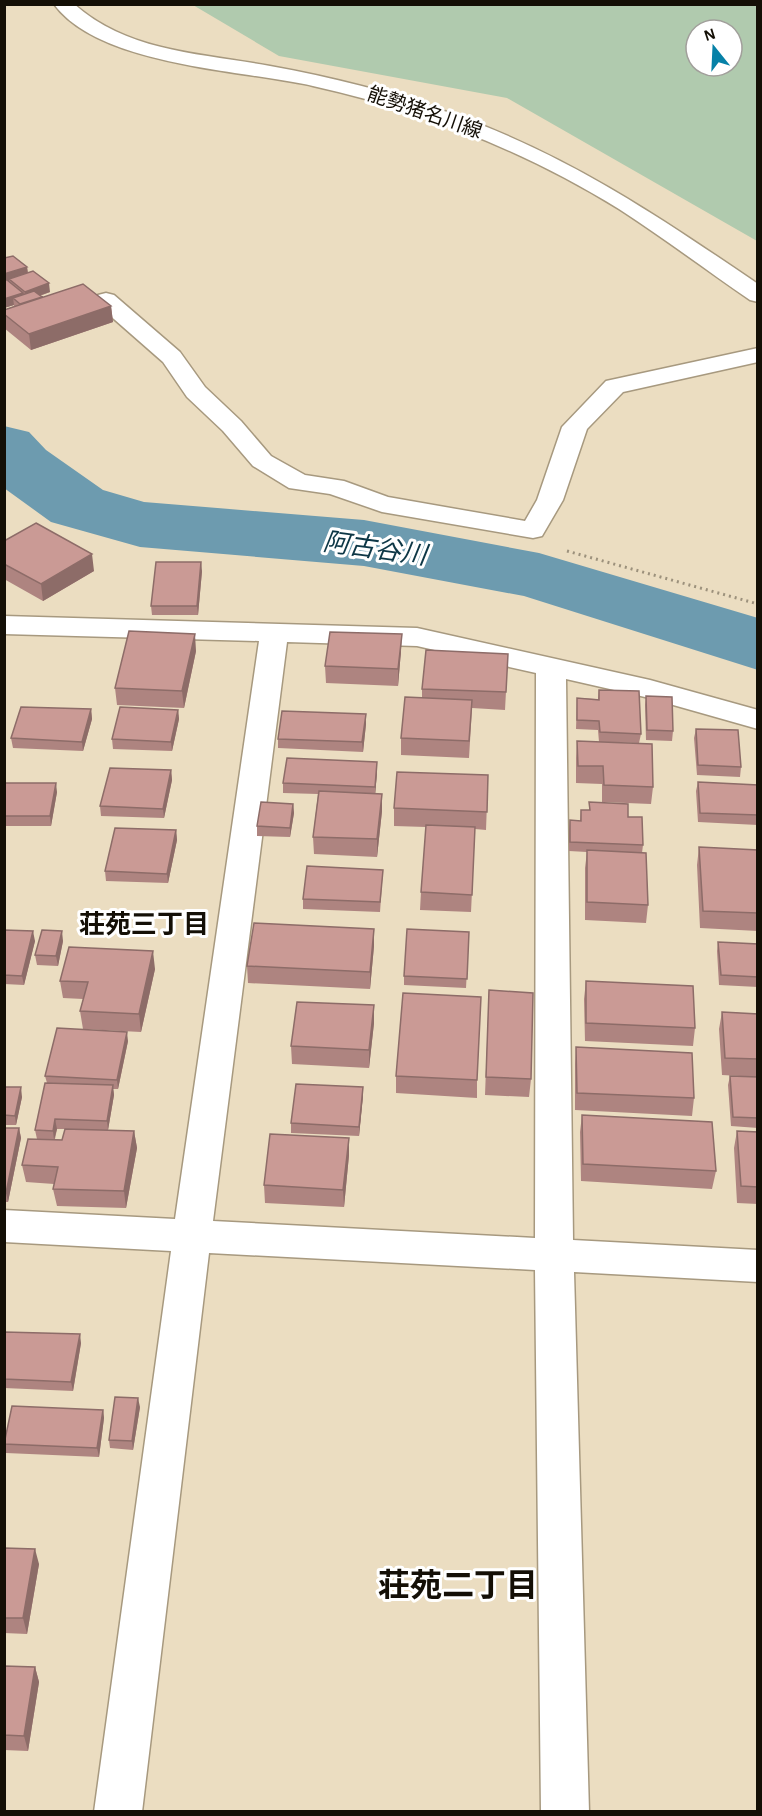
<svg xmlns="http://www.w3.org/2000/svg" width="762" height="1816" font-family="'Alegreya Sans','Noto Sans JP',sans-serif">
	<rect width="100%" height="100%" fill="#ebddc1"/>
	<path fill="#b0caae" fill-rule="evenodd" d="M193 5H757V241L507 98 279 56ZM696 30H732V66H696Z"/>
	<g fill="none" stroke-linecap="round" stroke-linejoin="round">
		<path fill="#6d9baf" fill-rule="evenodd" d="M4 426 29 432 46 450 103 490 144 502 364 520 539 553 758 618V670L524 596 364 566 140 547 51 522 4 488Z"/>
		<defs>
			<path id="minor" d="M106 293 114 295 180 352 205 387 241 421 271 456 305 475 344 481 388 497 525 521 537 500 562 427 606 381 758 348V362L623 392 587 429 563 500 542 536 533 538 382 512 330 494 289 488 253 466 223 431 187 397 163 362 98 305 94 300 98 295Z
				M4 616 417 628 650 680 758 710V729L645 697 566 679 573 1240 758 1250V1282L574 1272 589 1812H541L535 1270 209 1253 142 1812H94L171 1251 4 1242V1210L175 1219 259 641 4 634ZM287 642 417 646 536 673 535 1238 213 1221Z"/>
			<path id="major" d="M54 4H74C129 53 202 53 270 66 331 77 391 92 450 113 568 155 655 214 758 284V302L750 300C706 270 664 238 619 209 525 151 421 110 313 86 243 70 99 66 54 4Z"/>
		</defs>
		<use href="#minor" stroke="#a7997f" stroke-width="3"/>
		<use href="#major" stroke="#a7997f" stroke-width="3"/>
		<path stroke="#9c917c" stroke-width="3" stroke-dasharray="2 4" stroke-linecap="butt" d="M567 551 758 604"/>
		<use href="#minor" fill="#fff" fill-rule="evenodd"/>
		<use href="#major" fill="#fff" fill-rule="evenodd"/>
	</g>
	<path fill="#ae8480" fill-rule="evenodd" d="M4 258 27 267 28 273 50 292 40 296 42 297 111 306 113 322 31 350 4 328V310L14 306V305L4 308Z
		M4 541 94 571 43 601 4 579Z
		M202 571 198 615H152L151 606Z
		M196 651 184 708 117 705 115 688Z
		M401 651 398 686 326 683 325 666Z
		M508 654 505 710 472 708 469 758 401 755V738L422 698V689Z
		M599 690 641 734 639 743 599 742 598 730 576 729 577 698 598 699Z
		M646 696 673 731 672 741 646 740 645 705Z
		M91 709 92 719 83 751 13 748 11 738Z
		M178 710 179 719 172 751 113 749 112 739Z
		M366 724 363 752 278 748V739Z
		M696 729 741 767 740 777 697 775 694 738Z
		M577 741 653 787 651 804 602 802V784L576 783V758Z
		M171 770 172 780 164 818 101 816 100 806Z
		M377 772 375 794 382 811 377 857 314 854 313 837 318 794 283 793V783Z
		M488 775 486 830 475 829 471 912 420 910 421 892 426 827 394 826V808Z
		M698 782 758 785V825L698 822 696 791Z
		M4 787 57 792 51 826H4Z
		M589 802 628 817 643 845 642 853 648 905 646 923 585 920V868L587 852 569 851V830L570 820 580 821 581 810H589Z
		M293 804 294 813 290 837 257 836V826Z
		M176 830 177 840 168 883 106 881 105 871Z
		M699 847 758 850V931L700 928 697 865Z
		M383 870 380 912 303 909V899Z
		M374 929V946L370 989 248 983 247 966Z
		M4 930 35 941 24 985 4 984Z
		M469 932 466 988 404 985V976Z
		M63 941 58 966 37 965 35 955Z
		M718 942 758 944V987L719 985 717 951Z
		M155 969 141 1032 83 1029 80 1011 83 999 63 998 60 981Z
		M586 981 695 1028 693 1046 585 1041 584 999Z
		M489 990 531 1079 529 1097 485 1095Z
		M374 1005V1023L369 1068 292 1064 291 1046Z
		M722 1012 758 1014V1077L722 1075 719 1029Z
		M128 1041 118 1089H113L114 1095 108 1130 134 1131 137 1148 126 1208 57 1206 53 1189 54 1184 26 1182 22 1165 37 1139 35 1130 47 1083 45 1076ZM57 1129H65L62 1140 55 1139Z
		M576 1047 694 1098 692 1116 575 1110V1064Z
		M396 1076 477 1080V1098L396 1093Z
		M730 1076 758 1077V1128L731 1126 728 1085Z
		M4 1087 22 1097 16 1125H4Z
		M363 1087V1096L359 1136 291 1133V1123Z
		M582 1115 716 1171 712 1189 581 1181 580 1132Z
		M4 1128H19L21 1138 8 1202H4Z
		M737 1131 758 1132V1204L737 1203 734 1148Z
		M349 1155 344 1207 265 1203 264 1185Z
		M4 1332 81 1343 73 1391 4 1388Z
		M140 1407 133 1450 110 1448 109 1440Z
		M103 1410 104 1418 99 1457 6 1453 4 1442Z
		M4 1548 39 1564 27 1634 4 1633Z
		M4 1666 35 1667 39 1682 28 1751 4 1750Z"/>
	<path fill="#8d6c68" d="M27 267 28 275 9 279V282L4 283V274Z
		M49 283 50 292 26 300 25 292Z
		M23 293 24 301 13 298 14 305 4 308V299Z
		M111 306 113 322 31 350 29 334Z
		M92 554 94 571 43 601 41 584Z
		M201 562 202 571 198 615 197 606Z
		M195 634 196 651 184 708 182 691Z
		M402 634 401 651 398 686V669Z
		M91 709 92 719 83 751 82 742Z
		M178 710 179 719 172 751 171 742Z
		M366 714V724L363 752 362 742Z
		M377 762V772L375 797V787Z
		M171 770 172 780 164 818 163 809Z
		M56 783 57 792 51 826 50 816Z
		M382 794V811L377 857V839Z
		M293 804 294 813 290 837V828Z
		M176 830 177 840 168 883 167 874Z
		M374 929V946L370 989V972Z
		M33 931 35 941 24 985 22 976Z
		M62 931 63 941 58 966 56 956Z
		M153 951 155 969 141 1032 139 1014Z
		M374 1005V1023L369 1068V1050Z
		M127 1032 128 1041 118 1089 117 1080Z
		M113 1085 114 1095 108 1130 107 1121Z
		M21 1087 22 1097 16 1125 15 1116Z
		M363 1087V1096L359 1136V1127Z
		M55 1119 57 1129 54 1140 53 1131Z
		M19 1128 21 1138 8 1202 6 1193Z
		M134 1131 137 1148 126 1208 124 1191Z
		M349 1138V1155L344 1207 343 1190Z
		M80 1334 81 1343 73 1391 71 1382Z
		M138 1398 140 1407 133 1450 132 1441Z
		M103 1410 104 1418 99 1457 97 1448Z
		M35 1549 39 1564 27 1634 23 1618Z
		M35 1667 39 1682 28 1751 24 1736Z"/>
	<path fill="#ca9a95" stroke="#8d6c68" stroke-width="1.5" d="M13 256 27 267 4 274V258Z
		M33 271 49 283 25 292 9 279Z
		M4 280H7L23 293 4 299Z
		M83 284 111 306 29 334 4 314V310Z
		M34 291 42 297 20 304 13 298Z
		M36 523 92 554 41 584 4 564V541Z
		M156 562H201L197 606H151Z
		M129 631 195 634 182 691 115 688Z
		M330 632 402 634 398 669 325 666Z
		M426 650 508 654 506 692 422 689Z
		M599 690 639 691 641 734 600 732 599 721 577 720V698L599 700Z
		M646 696 672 697 673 731 647 730Z
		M405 697 472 700 469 741 401 738Z
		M21 707 91 709 82 742 11 738Z
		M120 707 178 710 171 742 112 739Z
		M282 711 366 714 362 742 278 739Z
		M696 729 738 730 741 767 698 765Z
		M577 741 652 744 653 787 604 785 603 766H578Z
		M287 758 377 762 375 787 283 783Z
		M110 768 171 770 163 809 100 806Z
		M397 772 488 775 487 812 394 808Z
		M698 782 758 785V815L700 813Z
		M5 783H56L50 816H4V787Z
		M319 791 382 794 377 839 313 837Z
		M261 802 293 804 290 828 257 826Z
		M589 802 628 804V817H642L643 845 570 842V820L581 821V810H590Z
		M426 825 475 827 472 895 421 892Z
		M115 828 176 830 167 874 105 871Z
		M699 847 758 850V913L703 911Z
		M587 850 646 853 648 905 587 902Z
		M307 866 383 870 380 902 303 899Z
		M254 923 374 929 370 972 247 966Z
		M407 929 469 932 467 979 404 976Z
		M4 930 33 931 22 976 4 975Z
		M42 930 62 931 56 956 35 955Z
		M718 942 758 944V977L721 975Z
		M69 947 153 951 139 1014 80 1011 88 982 60 981Z
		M586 981 693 986 695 1028 586 1023Z
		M489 990 533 993 531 1079 486 1077Z
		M403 993 481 997 477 1080 396 1076Z
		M297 1002 374 1005 369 1050 291 1046Z
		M722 1012 758 1014V1059L725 1058Z
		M57 1028 127 1032 117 1080 45 1076Z
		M576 1047 692 1053 694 1098 577 1093Z
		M730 1076 758 1077V1118L733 1117Z
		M45 1083 113 1085 107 1121 55 1119 53 1131 35 1130Z
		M296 1084 363 1087 359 1127 291 1123Z
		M4 1087H21L15 1116 4 1115Z
		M582 1115 712 1122 716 1171 583 1164Z
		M4 1128H19L6 1193H4Z
		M65 1129 134 1131 124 1191 53 1189 58 1167 22 1165 28 1139 62 1140Z
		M737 1131 758 1132V1187L741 1186Z
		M270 1134 349 1138 343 1190 264 1185Z
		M4 1332 80 1334 71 1382 4 1379Z
		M115 1397 138 1398 132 1441 109 1440Z
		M12 1406 103 1410 97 1448 4 1444Z
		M4 1548 35 1549 23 1618H4Z
		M4 1666 35 1667 24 1736 4 1735Z"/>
	<g text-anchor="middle" stroke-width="6" stroke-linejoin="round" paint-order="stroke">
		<g font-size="20" fill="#140f06" stroke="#fff">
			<text transform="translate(425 112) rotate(19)" y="7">能勢猪名川線</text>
		</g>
		<g font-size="26" font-style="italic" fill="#0d3746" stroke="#fff">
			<text transform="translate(375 548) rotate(8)" y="9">阿古谷川</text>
		</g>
		<g font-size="26" font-weight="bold" fill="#140f06" stroke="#fff">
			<text x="144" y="933">荘苑三丁目</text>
		</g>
		<g font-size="32" font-weight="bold" fill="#140f06" stroke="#fff">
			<text x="458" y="1596">荘苑二丁目</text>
		</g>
	</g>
	<rect width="762" height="1816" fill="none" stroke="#140f06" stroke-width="12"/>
	<g transform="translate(714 48) rotate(342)"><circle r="28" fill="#ffffff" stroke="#a19f9b" stroke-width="1.5"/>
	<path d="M0-4.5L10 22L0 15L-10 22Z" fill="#0681a7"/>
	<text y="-9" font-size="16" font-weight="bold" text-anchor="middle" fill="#140f06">N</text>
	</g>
</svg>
